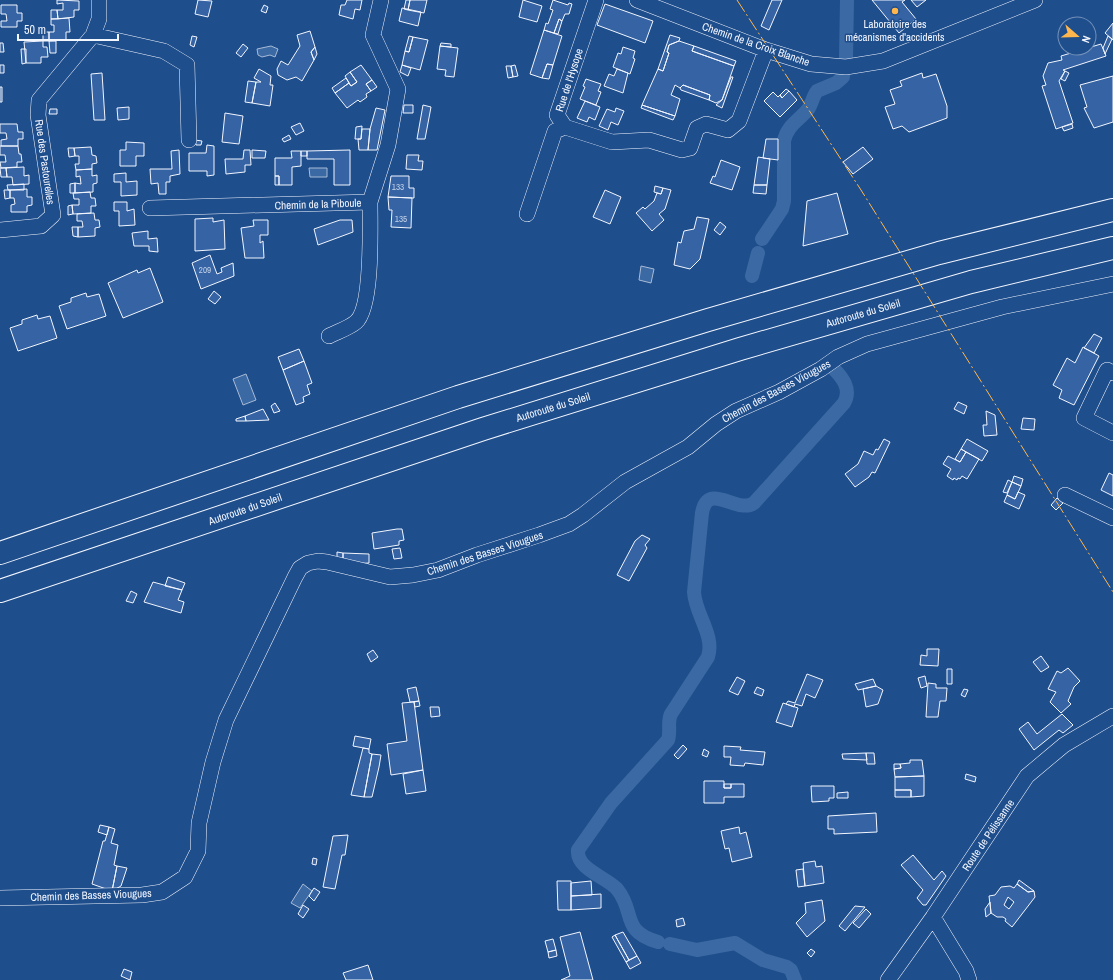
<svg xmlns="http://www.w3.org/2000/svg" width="1113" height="980" font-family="'Archivo Narrow',sans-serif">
	<rect width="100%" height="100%" fill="#1f4e8c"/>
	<path fill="#3b69a3" stroke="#a8bbd7" d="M271 46 278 49 275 57 270 55 262 57 258 55 257 49Z
		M309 168H327V177H310Z
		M641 266 654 269 651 283 639 280Z
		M246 374 256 400 243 405 233 379Z
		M303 884 312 891 300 908 291 903Z"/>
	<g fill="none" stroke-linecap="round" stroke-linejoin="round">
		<path stroke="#3b69a3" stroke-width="14" d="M846 58 847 0
			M762 239 782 209 784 201V141C787 125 800 120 809 108 812 103 813 96 817 91L836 83 843 77
			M752 276 758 253
			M658 942C620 931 636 912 617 889 606 877 576 869 578 850L611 803 668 740C671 731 667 722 671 714L708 657C715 635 695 614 694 592L702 513C708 480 737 515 754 503L844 403C852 389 842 377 833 368
			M670 944 697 950 735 943 763 960 787 967 791 970 795 980"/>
	</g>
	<path fill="#3563a3" stroke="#f2f6ff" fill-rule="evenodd" d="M57 0 79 1V10H74V17L58 19 57 10H63V3L57 4Z
		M198 0 212 1 208 17 195 14Z
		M347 0H362L360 10 355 9 353 19 339 15 341 5H345Z
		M406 0H410L408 10 404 9Z
		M410 0H427L424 13 408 10Z
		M523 0 542 6 537 22 519 17Z
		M553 0 568 5 569 3 572 4 569 14H565L562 21 559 19 554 33 544 30 546 23 548 24 553 10 550 9Z
		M772 0H782L769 30 761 26Z
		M872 0H905L902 2 916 19 899 33Z
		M911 0H926L917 7Z
		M605 4 653 21 645 43 597 25Z
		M1 5H17V13H22V21H17V27H1V21H7L6 14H1Z
		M264 5 268 7 266 13 261 11Z
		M402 8 421 12 418 26 399 21Z
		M51 10H57L58 19H51Z
		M69 18 70 32H66V40L49 41V32H54V25H51V19Z
		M559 19 562 21 558 34 554 33Z
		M1113 23V40L1105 33Z
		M544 30 562 36 553 65 547 64 542 78 530 74Z
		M310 31 315 47 311 52 314 60 302 81 296 77 287 80 278 75 277 69 281 61 288 65 300 46 297 35Z
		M43 32H49V41H43Z
		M670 35 680 38 679 41 669 45 667 52 669 53 663 71 658 69Z
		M192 36 197 37 194 47 190 45Z
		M409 36 413 37 409 52 405 51Z
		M1108 36 1112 39 1105 54 1103 48Z
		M413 37 428 40 420 70 402 65 405 51 409 52Z
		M43 41V47H47L48 57H41V63H26L24 42Z
		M49 41H56V53H50Z
		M679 41 694 46 692 51 734 66 722 100 716 103 709 100 710 95 683 85 680 88 675 85 671 95 680 99 675 116 642 105 658 69 663 71 669 53 667 52 669 45Z
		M0 43H3L4 52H0Z
		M441 43 451 44V47L440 46Z
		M243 44 248 48 241 57 236 53Z
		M1101 44 1106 56 1063 70 1065 71 1059 81 1073 123 1056 129 1042 86 1046 85 1043 76 1048 63 1062 60 1061 56Z
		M440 46 458 48 454 77 445 76 446 70 437 69Z
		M694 46 736 61 734 66 692 51Z
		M315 47 317 54 314 60 311 52Z
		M623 47 635 51 633 58 635 59 630 74 613 67 618 53 621 54Z
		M21 49H26V63L22 64Z
		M547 64 553 65 549 79 542 78Z
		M0 65H4V73H0Z
		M361 65 372 80 366 84 371 91 366 94 367 97 360 102 358 100 347 108 335 93 349 83 351 86 357 82 350 72Z
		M402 65 411 68 408 76 400 72Z
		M515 65 518 76 513 77 511 66Z
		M506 66H511L513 77 508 78Z
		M259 69 271 76 270 85H273L270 106 252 103 256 82H261L254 78Z
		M617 69 628 73 623 93 604 86 609 74 614 76Z
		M1065 71 1069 73 1065 81 1061 79Z
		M350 72 357 82 351 86 345 76Z
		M102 73 105 120H94L91 74Z
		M922 73 923 78 936 74 947 106V118L909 132 902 126 893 129 885 107 895 104 890 90 902 86 900 81Z
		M1113 76V122L1094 128 1084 108 1087 107 1080 85Z
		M731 77H733L722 108 716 105 722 100Z
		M346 78 349 83 335 93 332 88Z
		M586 79 601 84 598 91 601 92 596 105 580 99 585 87 583 86Z
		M372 80 377 87 371 91 366 84Z
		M248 81 256 82 252 103 245 102Z
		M683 85 710 95 709 100 681 90 680 88Z
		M0 87H2V102H0Z
		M786 89 789 91 782 98 780 95Z
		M789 91 797 100 780 117 764 101 773 92 778 97 780 95 782 98Z
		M585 101 600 107 595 120 589 117 587 122 577 118Z
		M404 105H413V113H403Z
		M423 105 431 107 425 139H417Z
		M642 105 675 116 673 120 641 108Z
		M129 107V119L118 120 117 108Z
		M376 108 385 110 377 150H368L370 129Z
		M616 108 624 111 618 125 611 122 608 130 599 126 607 109 615 112Z
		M50 109H57V114H49Z
		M225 113 243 116 239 144 222 142Z
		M300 123 304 131 296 135 291 127Z
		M0 124H17L18 132H23V139H18V146H1V140L7 139 6 133H0Z
		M1072 124 1073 128 1064 131 1062 127Z
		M362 126 361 139H355L356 127Z
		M362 129H370L368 150H359L358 139H361Z
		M289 135 291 139 284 142 282 139Z
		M766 139H778V160L763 158Z
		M195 140 202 141 201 145H196Z
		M126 142 144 143V156H136V166H120V150H126Z
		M207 145 214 146V175L207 176V171H189V153H206Z
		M0 146H18L19 154H21L22 162H17V167L1 168 0 162H6L5 155H0Z
		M91 147 92 155 96 156 97 163 92 164V169L76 170 75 164H79V156H75L74 148Z
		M863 147 873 159 853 174 843 162Z
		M68 148H74L75 156 69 157Z
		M179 150 180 174 170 176V182H166V194H159L158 183 151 184 150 169H172L171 151Z
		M244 150H250L251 165H245V172L226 174 225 159H243Z
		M252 150 266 151 265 158H252Z
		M350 150V185H334V159H307V151Z
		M291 151H301V166L292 167V185H279V176H275V158H292Z
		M301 151H307V156H301Z
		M407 155H419L418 161H423L422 170 406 169Z
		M758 157 770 159 767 185H754Z
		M721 160 740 167 732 190 710 183 713 176 715 177Z
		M24 167V176L29 175V184L13 185 12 177H7L6 168Z
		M0 168H6L7 177H1Z
		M92 169V176L97 175V183L93 184V192L75 193V183L81 184 80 176 76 177V170Z
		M126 173V182L137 181V195L121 196V182H114V174Z
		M275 176H279V185H275Z
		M391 176H409V188H414V198L388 197Z
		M75 183V193H70V184Z
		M24 184V190H8L7 185Z
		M754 185H767L766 194 753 193Z
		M655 186 663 188 661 194 654 192Z
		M663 188 671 190 665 209 659 214 664 220 652 231 636 213 643 207 645 209 654 201 657 193 661 194Z
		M27 189V197H32V205L27 206V212H11V205L15 204 14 198H10V190Z
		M4 190H10V198L5 199Z
		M605 190 621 197 610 224 593 217Z
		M90 192 91 198H95L96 206H91V213L73 214 72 205H79V199H74L73 193Z
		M837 193 848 234 803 246 807 201Z
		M388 197 412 198 411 228 391 227 392 210H389Z
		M114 202H127V211L134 209 135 225 119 226V211H114Z
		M72 205 73 214 68 215V206Z
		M94 213 95 220H99L100 227 95 228V236L78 237V227H83L82 221H77V214Z
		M697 217 709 219 700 259 690 269 674 265 678 242 681 243 684 231 694 229Z
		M213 218V222L224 220 225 249 195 251V219Z
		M253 220H268V235H260V243L263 241 264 258H245L241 228 254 226Z
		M340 220H352L353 232 318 245 314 229Z
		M720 222 726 227 720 235 714 230Z
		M72 227H78V237L73 236Z
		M148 231V239L157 238 158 252 149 251V246H134L132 233Z
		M210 255 217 274 222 272 221 268 233 263 234 276 201 289 192 263Z
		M150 268 163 302 123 318 108 283 137 270 138 273Z
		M214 291 221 297 215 304 208 299Z
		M86 293 87 297 99 294 106 316 67 329 59 306 71 302V298Z
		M37 315 38 319 50 316 57 338 18 351 10 328 22 324V320Z
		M1094 334 1102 338 1094 353 1084 348Z
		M1083 347 1099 356 1074 405 1059 398 1062 390 1053 385 1067 358 1075 363Z
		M299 349 304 361 283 370 278 357Z
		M304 361 312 383 307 385 310 394 303 397 304 402 296 405 283 370Z
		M958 402 967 406 964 414 954 409Z
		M275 403 280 411 274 413 271 406Z
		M263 409 269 420 246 421 245 416Z
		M986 411 995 415 997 435 984 436 983 425H987Z
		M245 416 246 421H236V419Z
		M1023 418 1035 419 1034 430 1021 429Z
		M884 439 890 442 875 473 872 472 869 477 855 487 845 474 858 464 864 451 873 455 876 449 878 450Z
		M967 439 988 451 982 461 961 449Z
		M961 449 966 452 960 462 955 459Z
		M966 452 979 459 967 479 962 476 960 479 958 478 957 480 954 478 953 480 947 476 951 469 943 464 948 456 960 462Z
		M1109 473 1113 475V496L1101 490Z
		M1014 476 1023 479 1021 486 1012 482Z
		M1008 480 1012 482 1007 493 1003 492Z
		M1012 482 1021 486 1015 499 1007 495Z
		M1018 492 1025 495 1019 509 1004 502 1007 495 1015 499Z
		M1057 498 1063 503 1056 510 1051 505Z
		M397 529H402L404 540 399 541V545L374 549 372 533Z
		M642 535 650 539 645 545 647 548 629 581 617 575 635 541Z
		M400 548 402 558 394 559 392 549Z
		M337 552 343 553V561H337Z
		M343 553 369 554V563L350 564 343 561Z
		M168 577 185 583 182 590 165 586Z
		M153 582 182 590 178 600 184 602 181 613 144 602Z
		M131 591 137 594 133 603 126 601Z
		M927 649H939L938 666 920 665 921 655 927 656Z
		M373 650 378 657 371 662 367 654Z
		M1041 656 1049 667 1041 672 1033 662Z
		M1068 668 1080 681 1074 687 1068 701 1071 704 1061 713 1050 702 1056 692 1048 689 1057 671 1061 673Z
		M947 669H952V684H947Z
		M807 674 823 680 815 698 806 694 802 706 795 704 794 707 786 704 788 701 795 703Z
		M925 676 927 686 921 688 918 678Z
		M737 677 745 681 738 695 729 691Z
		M873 679 876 686 858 690 855 684Z
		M928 683 936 684V688H947L946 701H940L938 717H926Z
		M876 686 883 690 878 704 866 707 863 689Z
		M416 687 419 701 410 702 407 689Z
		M757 687 764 690 762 696 754 693Z
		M964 689 968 690 965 697 961 695Z
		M419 701 420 706 415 707 414 702Z
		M414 702 423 770 391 775 387 744 407 741 402 703Z
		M783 703 798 708 792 727 776 722Z
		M430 707H439L440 716 431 717Z
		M1062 714 1073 725 1063 733 1059 730 1034 750 1019 729 1028 722 1037 734Z
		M355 736 371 739 369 749 353 746Z
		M683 745 687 749 678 759 674 755Z
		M724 746 741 747 740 750 765 752 763 765 745 763 744 766 730 765 731 757H724Z
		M363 748 369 749V753L372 754 364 797 351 795Z
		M704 749 709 752 707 757 702 755Z
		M866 753 867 760 843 759 842 754Z
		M866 753H874L875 764H867Z
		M372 754 381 755 379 767 372 797H364Z
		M910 760H922L924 776 895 777 894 769 901 768 900 764 910 763Z
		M894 764H900L901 768 894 769Z
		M423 770 426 791 406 794 403 774Z
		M966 774 976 777 975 782 965 779Z
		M924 776V796L911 797V790H895V777Z
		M704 781H724V788H731V784H744V797H724V803H704Z
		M724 784H731V788H724Z
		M811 786H834V798H829V801L812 802Z
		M895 790H911V797H895Z
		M848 792V798H837V793Z
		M876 813 877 832 834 834V829H828V816Z
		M100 825 109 827 107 835 98 832Z
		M109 827 115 829 111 843 118 845 114 865 117 866 112 891 92 884 103 841H105Z
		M739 827 740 834 746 832 752 857 732 862 729 848 725 849 721 831Z
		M348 835 345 855H342L335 889 323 887 333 836Z
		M913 855 934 880 942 871 946 876 926 905H923L917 898 923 890 901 865Z
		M313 858 317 859 316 865 312 864Z
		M815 861 816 867 822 866 824 883 805 886 803 863Z
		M117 866 127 868 121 886 112 891Z
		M803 869 805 886 798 887 796 870Z
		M1019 880 1034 891 1028 892 1017 884Z
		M557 881H571V910H558Z
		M591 881 592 895 571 896V883Z
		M1017 884 1028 892 1034 891 1035 897 1012 927 1005 921 1006 919 1003 917H997L991 913 989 896 995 895 1001 887 1010 886 1014 888ZM1008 897 1014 902 1009 909 1004 905Z
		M314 888 320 892 314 901 309 896Z
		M601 894V908L571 910V896Z
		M822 900 825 921 807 937 796 923 806 913 805 903Z
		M990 902 991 913 986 917 985 909Z
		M303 905 309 909 303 918 298 914Z
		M855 906 865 907 845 931 839 926Z
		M866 909 871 914 859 928 853 923Z
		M683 918 685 925 677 927 676 920Z
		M580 932 593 980H561L570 976 560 937Z
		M623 932 637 956 629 960 615 935Z
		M615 935 629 960 626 962 612 937Z
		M553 939 556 950 548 952 545 941Z
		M811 949 815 952 811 957 807 953Z
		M556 950 557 956 549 958 548 952Z
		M637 956 641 963 630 969 626 962Z
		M368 965 373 980H346L343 973Z
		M124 969 132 972 130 980 121 976Z"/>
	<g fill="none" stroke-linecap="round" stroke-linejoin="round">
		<defs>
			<path id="minor" d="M596 0 557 115 565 127 612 142 649 140 682 150 690 148 697 128 706 124 728 130 739 121 766 50
				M637 0 766 50 811 64 846 67 883 61 1035 0
				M93 35 164 51 187 65 189 140
				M150 208 370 202 388 145 398 89 373 35 381 0
				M527 214 555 131 565 127
				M0 230 41 226 53 215 38 115 39 100 93 35 99 19V0
				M329 336C337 332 349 328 356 322 373 307 370 226 370 202
				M1113 373 1107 370 1084 418 1113 433
				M1065 495 1113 518
				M0 898 142 895 162 892 185 877 198 851 199 823 213 762 226 720 295 577 300 568 308 563 318 561 327 562 390 577 413 575 438 570 477 555 539 535 569 524 583 515 625 482 688 447 716 424 736 411 779 392 821 369 838 357 867 344 1002 307 1113 284
				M933 917 966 971 969 980
				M888 980 933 917 1027 776 1064 745 1113 716"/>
			<path id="highway" d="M0 553 458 397 708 320 939 253 1113 210
				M0 591 483 429 740 349 971 282 1113 248"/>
		</defs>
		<use href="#minor" stroke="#f2f6ff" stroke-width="16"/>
		<use href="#highway" stroke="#f2f6ff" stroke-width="24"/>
		<use href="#minor" stroke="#1f4e8c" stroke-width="15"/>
		<use href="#highway" stroke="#1f4e8c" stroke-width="22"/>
		<path stroke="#ffb74d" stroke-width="1" stroke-dasharray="14 3 2 3" stroke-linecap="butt" d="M737 0 861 190 1113 592"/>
	</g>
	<circle fill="#ffb74d" stroke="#1f4e8c" stroke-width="1.5" cx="895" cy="11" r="4"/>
	<g text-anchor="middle" stroke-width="3" stroke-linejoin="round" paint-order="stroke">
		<g font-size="9" fill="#c3d1e8">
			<text x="398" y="190">133</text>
			<text x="401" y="222">135</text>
			<text x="205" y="273">209</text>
		</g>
		<g font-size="11" fill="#f2f6ff" stroke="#1f4e8c">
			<text x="895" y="28">Laboratoire des<tspan x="895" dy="13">mécanismes d'accidents</tspan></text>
		</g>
		<g font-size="11" fill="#f2f6ff" stroke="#1f4e8c">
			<text transform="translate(756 44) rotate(19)" y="4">Chemin de la Croix Blanche</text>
			<text transform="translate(569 80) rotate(-72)" y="4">Rue de l'Hysope</text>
			<text transform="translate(45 162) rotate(82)" y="4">Rue des Pastourelles</text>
			<text transform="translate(318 204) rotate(-2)" y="4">Chemin de la Piboule</text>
			<text transform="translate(863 313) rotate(-16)" y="4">Autoroute du Soleil</text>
			<text transform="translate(776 391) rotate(-28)" y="4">Chemin des Basses Viougues</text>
			<text transform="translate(553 407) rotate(-17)" y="4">Autoroute du Soleil</text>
			<text transform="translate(245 509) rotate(-19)" y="4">Autoroute du Soleil</text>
			<text transform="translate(485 553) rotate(-18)" y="4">Chemin des Basses Viougues</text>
			<text transform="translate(988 835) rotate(-56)" y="4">Route de Pélissanne</text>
			<text transform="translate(91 895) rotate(-2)" y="4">Chemin des Basses Viougues</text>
		</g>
	</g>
	<g transform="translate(1077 36) rotate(110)"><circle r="19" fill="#1f4e8c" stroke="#7391ba"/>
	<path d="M0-3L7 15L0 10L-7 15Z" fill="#ffb74d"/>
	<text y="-6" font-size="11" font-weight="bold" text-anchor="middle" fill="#f2f6ff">N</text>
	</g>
	<path d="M18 34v6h100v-6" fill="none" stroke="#f2f6ff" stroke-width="2"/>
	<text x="24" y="34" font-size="12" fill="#f2f6ff" stroke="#1f4e8c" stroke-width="3" paint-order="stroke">50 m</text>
</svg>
